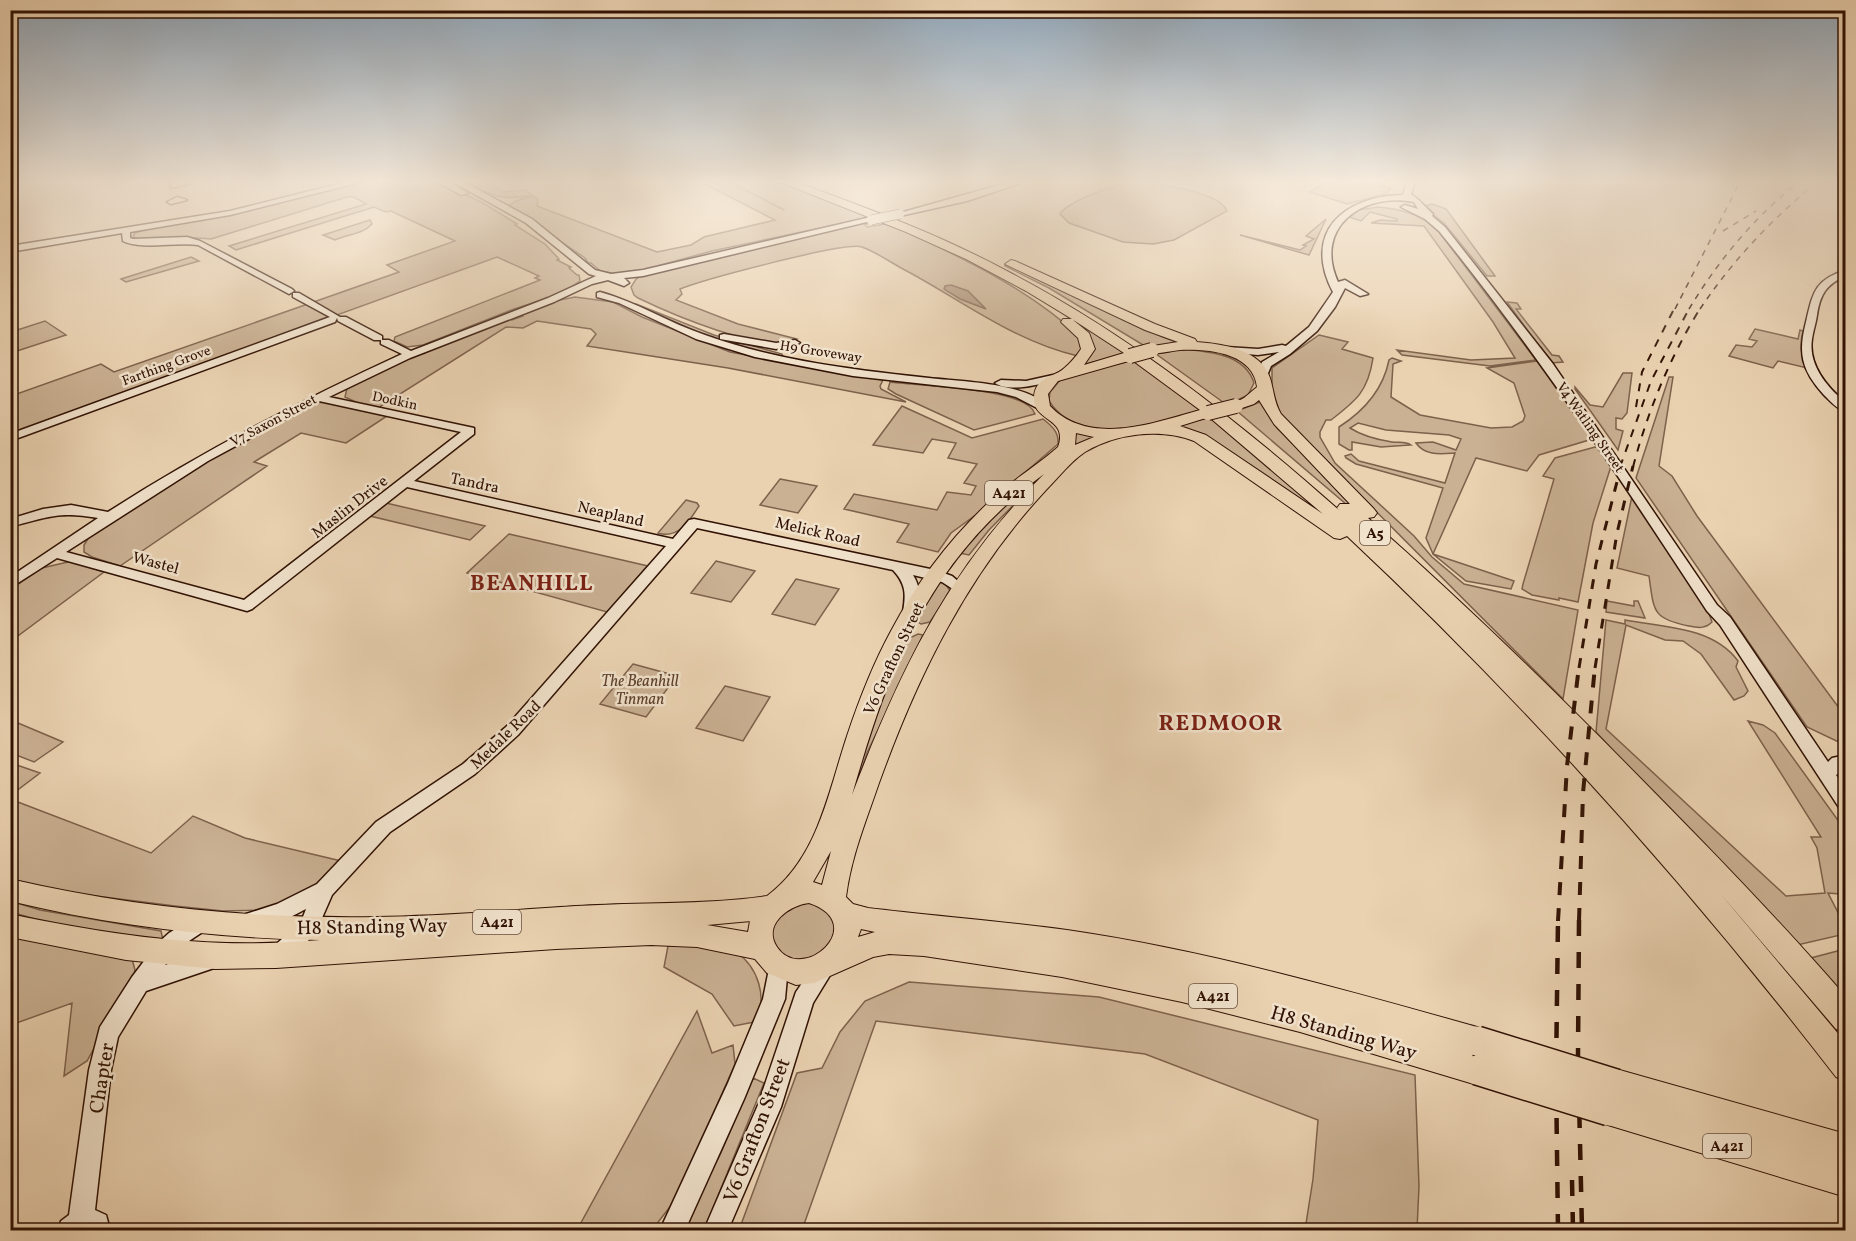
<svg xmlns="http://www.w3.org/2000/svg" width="1856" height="1241" font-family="Vollkorn,serif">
	<rect width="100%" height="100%" fill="#ead2b1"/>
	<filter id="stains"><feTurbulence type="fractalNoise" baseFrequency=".00333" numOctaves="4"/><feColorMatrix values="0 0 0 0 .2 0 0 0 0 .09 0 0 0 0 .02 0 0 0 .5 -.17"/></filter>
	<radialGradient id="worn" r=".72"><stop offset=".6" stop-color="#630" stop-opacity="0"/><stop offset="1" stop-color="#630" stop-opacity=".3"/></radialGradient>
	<path fill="#cab193" stroke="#7d614b" stroke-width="1.5" d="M364 182H440L483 203 517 224 515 225 545 244 559 259 557 260 571 267 569 268 577 275H579L580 281 561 294 514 309 423 345 407 347 394 341 395 337 540 280 535 278 539 276 497 257 11 433V396L101 364 114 372 399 272 387 265 455 241 391 211 386 212 374 207 236 250 229 246 366 204 354 197H347L211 239 183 237 138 241 133 236 135 233 147 229 230 215Z
		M463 182H489L503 192 525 190 532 195C502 202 490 194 463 182Z
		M701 182H779L872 217 712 251 639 271 619 274 597 271 599 270 591 263H588L585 258 509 206 516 201 533 196 538 199 537 206 657 252 691 245 704 237 775 220Z
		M1131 182C1150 182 1220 191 1227 211L1174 240 1153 244 1123 242 1069 223 1060 214C1066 202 1117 184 1131 182Z
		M1327 182H1359L1391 188 1386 194 1347 204 1310 192Z
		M1432 204 1446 209 1495 276H1487L1444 223 1423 207Z
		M1378 207C1401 209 1419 214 1436 228L1536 360 1490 366 1402 355 1397 350 1471 360 1515 358 1493 322 1424 226 1371 223 1380 220 1397 221V219L1370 212 1361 221 1349 217 1359 210Z
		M1326 219 1309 255 1240 235 1300 250 1306 246 1303 245 1314 239 1306 236Z
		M370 220 372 224C362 235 347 234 335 240L323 235Z
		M868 222 870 223 865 225 867 227 885 224 898 228C962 258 1028 288 1080 337 1082 344 1083 350 1078 356 1013 341 960 299 903 269 890 262 876 252 862 247 846 241 702 280 680 289L682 294 676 300 738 324 797 339C769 357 667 312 638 298L634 295 631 287 636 279 643 275 683 264Z
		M191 257 199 261 126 282 121 279Z
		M1007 265 1163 337 1182 344 1148 348 1049 288 1005 266Z
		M1028 292 1115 345 1125 354 1082 365 1094 350C1086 322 1051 307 1028 292Z
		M575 297 613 302 642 317 730 352 883 380 880 386 881 389 906 402 728 368 587 346 596 334 591 329 537 321 523 328 506 327 378 408 360 404 345 397 347 388C393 357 456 339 508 318L512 320 523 316 521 313 560 300Z
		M1507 302 1517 303 1521 309H1516L1552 355 1559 356 1563 362 1551 363Z
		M636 304 714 335 782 354 784 359 694 332 633 305Z
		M45 321 66 335 11 353V332Z
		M1755 329 1798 339 1800 330 1803 331C1799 346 1801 355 1807 368L1778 361 1773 368 1729 356 1736 345 1752 347 1757 341 1749 339Z
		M1319 335 1348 342 1342 349 1373 358C1368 391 1357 400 1331 420H1326L1320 432V437L1335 463 1414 536 1432 557 1464 584 1578 610 1563 699 1280 415 1272 397V368Z
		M1183 349C1210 352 1245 354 1254 383L1248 395 1227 405 1156 354Z
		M1392 358 1401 361 1393 364 1391 397 1420 415 1491 428 1512 427 1523 421 1525 416 1514 383 1487 368 1537 361 1592 434 1589 440 1539 455 1527 471 1476 458 1433 554 1514 581 1511 589 1466 581 1433 554 1426 538 1443 488 1356 464 1346 458 1345 456 1351 454 1359 461 1445 483 1455 453C1440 454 1425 456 1416 443L1433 442 1456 450 1461 439 1449 435 1386 430 1358 423 1350 428C1361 435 1379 440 1392 442 1399 443 1405 441 1411 445L1381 447 1352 442V450H1349L1339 444V427C1364 411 1383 390 1389 360Z
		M1134 360 1201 411C1157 422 1080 450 1049 401L1050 392 1062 378Z
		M1623 373H1632L1627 413 1622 419 1616 418V429L1623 431 1618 450 1575 389V387L1590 405 1603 407Z
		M1669 377H1673L1659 466 1672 476 1697 516 1845 716V745L1807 727 1636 478Z
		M890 382C917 386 1027 387 1035 414L974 430 896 394 888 389Z
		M324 402 387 416 346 443 301 433 254 462 267 466 120 566 92 557 84 552V545L89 537 177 478 307 404Z
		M1260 402 1277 428 1359 508 1353 510 1237 411Z
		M902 406 972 438 1043 419C1052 426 1059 432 1058 444L977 514 951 533 938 552 897 542 909 524 844 509 854 494 937 510 947 492 971 495 976 486 964 483 977 464 948 458 956 443 932 439 923 453 873 445Z
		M1213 417 1351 534 1196 432 1172 426Z
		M1073 432 1096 437 1052 466 989 530 969 555 959 553 969 537 1045 466Z
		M1595 447 1602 448 1612 463 1593 523 1578 602 1559 598V600L1532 595 1522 589 1523 584 1554 479 1543 476 1555 458Z
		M780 479 817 486 798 513 760 505Z
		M1632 496 1707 608 1712 622C1705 629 1698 628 1689 626 1652 619 1654 611 1649 576L1617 568Z
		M686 500 697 503 699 506C689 522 678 539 658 533Z
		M386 503 485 526 470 540 370 516Z
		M509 534 648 566 607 612 467 573Z
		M72 561 104 572 11 641V589L42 568Z
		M716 561 755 571 731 602 691 593Z
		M796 579 839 589 815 625 772 614Z
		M939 581 945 583 950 591 930 622 921 624 915 620Z
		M1607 601 1634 606V601H1638L1645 618 1606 612Z
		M1606 620 1625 624V620C1664 627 1713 627 1738 661L1736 667 1748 691 1744 696 1734 700 1701 654 1683 641 1665 640 1626 625 1606 729 1786 896 1825 893 1817 848 1811 837H1821L1748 721 1763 725 1775 733 1845 830V905L1840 894 1828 893 1844 924 1845 934 1793 946 1596 732Z
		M918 634 923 635 867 753 849 806 859 746 905 640Z
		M633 664 677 676 646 717 600 704Z
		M725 686 770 697 743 741 696 728Z
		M10 720H11L63 742 34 762 11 753Z
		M11 763 40 773 11 795 10 763Z
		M10 799 151 853 193 816 245 838 341 861 310 890 270 910 223 911 175 906 48 890 11 880Z
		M10 901 40 910 161 931 163 940 62 927 11 912Z
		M807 901 826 908 837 925 832 946 804 964 773 953 770 923 776 914Z
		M11 930 132 959 135 970 133 978 87 1061 64 1076 72 1003 11 1025Z
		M704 941C714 944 727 946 736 952 758 967 769 999 754 1022L734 1026 712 994 664 967 668 946Z
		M1845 949V1005L1807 959Z
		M909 982 1099 997 1415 1075 1419 1186 1417 1230H1305L1313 1179 1318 1120 1145 1054 876 1021 802 1230H739L797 1073 822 1068 840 1032 865 1001Z
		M697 1011 712 1053 733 1045 735 1064 676 1199 652 1230H577Z
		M753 1078 764 1083 704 1230H679L720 1155Z"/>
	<path fill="#ab9076" stroke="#7a5d48" stroke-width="1.5" d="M951 285 968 291 986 309 960 299 944 289 945 286Z"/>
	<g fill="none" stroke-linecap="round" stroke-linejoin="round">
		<path stroke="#7a5d48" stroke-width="1.5" d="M730 182 784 210"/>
		<defs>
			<path id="secondary" d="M175 182H189L190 184 171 188V184Z
				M346 182H361L230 215 130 232V238L133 239 187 237 200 241 292 289 294 291 289 294 198 245C176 242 141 250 123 241L122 233 10 252V246L230 211Z
				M438 182H449L468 193 461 195Z
				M453 182H464L532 219 595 270 611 274 643 270 871 217 875 220 643 276 624 278 629 283 624 286 608 280 592 284 554 302 410 358 329 397 474 428V434L414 481 673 539 689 520 694 519 935 570 952 576 966 588 959 593 942 582 913 575C921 588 920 597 917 612L910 617 903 612C906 594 906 584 893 570L697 528 518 735 475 774 390 832 332 895 315 934 287 961 280 963 273 961 270 954 273 947 301 922 306 909C290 917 264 933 246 926L243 920 246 914 277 904 317 884 376 822 463 764 506 727 666 546 407 487 252 609 247 611 57 558 10 588V577L98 518C59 511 47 517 10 527V519L43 509 71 505 108 512C203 451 300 401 402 354L381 344V340H374L338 321 337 318 335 322 10 441V434L330 317 293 297V293H299L340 317H346L382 336V340H389L411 351 548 298 596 276 589 274 526 223ZM319 401 461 432 244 600 66 552 208 461Z
				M1010 182H1024L967 201 900 216 896 214Z
				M1407 182H1415L1411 194C1420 200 1425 207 1433 214L1432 216 1445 227 1553 364 1717 605 1730 617 1828 762 1832 758 1846 755V769L1836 775 1846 789V811L1840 809 1720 625 1707 611C1622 481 1537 352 1439 231L1425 219 1401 207 1405 205 1418 209 1414 202C1363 192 1313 227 1338 282L1345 280 1368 294 1360 296 1345 288 1335 307 1317 331 1290 354 1271 366 1266 378H1258L1257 376 1262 362 1279 352 1258 355 1222 352V348L1226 347 1258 349 1282 345 1286 346 1309 327 1333 292C1302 233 1343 196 1403 195Z
				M1843 191H1846V210L1842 208 1839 197Z
				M177 197 187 200 171 204 167 202Z
				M1846 270V276C1826 284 1820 295 1817 315 1816 323 1813 331 1812 339 1808 365 1827 387 1846 403V412C1837 409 1830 401 1824 395 1801 370 1798 353 1806 322 1813 293 1814 280 1846 270Z
				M600 292C637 302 669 323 705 335 777 361 854 370 929 378 963 382 1025 382 1051 408L1045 411 1041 410 1016 397 997 392 853 376 755 357 696 339 619 303 597 297V293Z
				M724 334 776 343 795 340 800 343 776 349 720 339V335Z
				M1053 375 1059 378 1057 380C1041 384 1009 393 995 383L1001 380 1026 381Z
				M200 914 207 917 210 923 207 929 183 945 165 965 207 952 214 954 217 961 214 968 146 991 118 1037 111 1070 95 1210 106 1215 110 1230H58L61 1221 69 1215 89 1070 100 1027 132 977 157 944 169 933Z
				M778 956 785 959 788 966 785 999 744 1099 685 1230H660L728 1083 763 999 771 959Z
				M825 957 832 960 835 967 813 1003 781 1107 728 1230H704L758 1105 796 992 818 960Z"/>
			<path id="highway" d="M780 182H796C867 208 938 234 1005 270 1127 333 1237 420 1340 511L1337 508 1340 504H1350L1274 424 1259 400 1254 404 1236 410 1229 406 1244 398 1257 387C1253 352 1207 349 1180 350 1169 351 1157 355 1147 353L1145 350 1147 347 1178 342 1145 330 1005 264 1011 260 1015 261 1155 324 1195 339 1197 342C1222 344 1261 349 1270 378 1274 391 1274 402 1281 414L1374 509 1377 513 1374 517 1368 518C1466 604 1559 695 1650 788 1717 856 1784 925 1846 997V1032L1836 1029 1719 892 1846 1043V1081L1836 1077C1687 884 1525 703 1347 536L1340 539 1334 538 1194 441C1161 428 1116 433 1085 452 1070 462 1059 477 1046 490 967 575 918 675 879 783 866 821 851 857 846 897L853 904 868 908C934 916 1001 921 1067 930 1205 950 1342 989 1477 1027L1487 1031 1491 1041 1487 1051 1477 1055 1298 1005 1477 1055 1487 1060 1492 1070 1487 1080 1477 1085 1300 1032 1182 1002 1062 977 924 956 889 954 873 957 814 983 796 985 767 973 755 959 697 947 651 945 556 949 276 968 215 969 126 960 10 937V914C115 936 212 950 320 940 215 938 113 926 10 901V879C131 907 253 919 376 917 443 916 510 910 576 906 640 902 704 905 767 896 818 858 828 793 847 736 859 700 873 664 891 631 919 578 956 531 1000 492 1019 476 1040 463 1058 447 1069 417 1032 422 1034 397 1035 380 1048 378 1059 372 1066 368 1076 357 1081 349L1078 338 1061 322 1063 319H1072L1026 291 966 259 906 232ZM1073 320 1075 321 1124 353 1084 365 1095 349 1089 333ZM1132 360 1200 410C1154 423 1089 447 1050 406L1048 394 1058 381ZM1209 417 1323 514 1206 435 1180 426ZM1076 433 1094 437 1075 445ZM1044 474C948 570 900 670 852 795 890 663 929 559 1044 474ZM831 851 822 885 813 882ZM809 903C871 924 802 985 777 947 762 924 790 905 809 903ZM750 921 748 932 707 925 751 921ZM861 929 875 932 858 937Z
				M1616 1069 1846 1134V1197L1598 1122 1594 1111 1598 1100 1611 1096 1606 1094 1601 1084 1606 1074Z"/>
		</defs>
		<use href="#secondary" stroke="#301103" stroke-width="3"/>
		<use href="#highway" stroke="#301103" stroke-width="2"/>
		<use href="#secondary" fill="#f1e2cc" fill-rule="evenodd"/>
		<use href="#highway" fill="#ead2b1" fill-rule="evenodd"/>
		<path stroke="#301103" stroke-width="1.5" stroke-dasharray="6 6" stroke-linecap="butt" d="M1723 231 1756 211
			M1675 309 1740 182
			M1689 309C1718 261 1755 216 1799 182
			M1700 309C1733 260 1772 219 1817 182"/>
		<path stroke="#301103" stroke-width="2" stroke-dasharray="8 8" stroke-linecap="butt" d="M1636 407 1642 372 1675 307
			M1620 467 1651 381 1690 307
			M1633 467C1648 410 1670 357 1701 307"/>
		<path stroke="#301103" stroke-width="3" stroke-dasharray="10 10" stroke-linecap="butt" d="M1579 668 1596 564 1621 466
			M1595 668 1617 533 1633 466"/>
		<path stroke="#301103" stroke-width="4" stroke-dasharray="13 13" stroke-linecap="butt" d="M1558 921 1567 766 1579 666
			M1579 921 1583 793 1595 666"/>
		<path stroke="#301103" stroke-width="4.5" stroke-dasharray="16 16" stroke-linecap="butt" d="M1579 920 1578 1055 1582 1230
			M1572 1180 1573 1230
			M1558 1230 1556 1075 1558 920"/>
		<defs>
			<path id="secondary-bridge" d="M871 220 900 214"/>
			<path id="highway-bridge-far1" d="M1130 356 1152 350
				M1208 413 1236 406"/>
			<path id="highway-bridge" d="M1477 1041 1616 1084
				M1477 1070 1609 1111"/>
		</defs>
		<use href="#secondary-bridge" stroke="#301103" stroke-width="10" stroke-linecap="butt"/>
		<use href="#highway-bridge-far1" stroke="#301103" stroke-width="16" stroke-linecap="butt"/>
		<use href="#highway-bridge" stroke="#301103" stroke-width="32" stroke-linecap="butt"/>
		<use href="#secondary-bridge" stroke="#f1e2cc" stroke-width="9"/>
		<use href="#highway-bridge-far1" stroke="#ead2b1" stroke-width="14"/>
		<use href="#highway-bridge" stroke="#ead2b1" stroke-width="29"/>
	</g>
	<linearGradient id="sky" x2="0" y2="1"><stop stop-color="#8fa6ba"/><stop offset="0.51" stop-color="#f6ebdc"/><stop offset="1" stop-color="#f6ebdc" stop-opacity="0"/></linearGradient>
	<rect width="1856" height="356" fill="url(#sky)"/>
	<g text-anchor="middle" stroke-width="5" stroke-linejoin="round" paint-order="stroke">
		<g font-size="14" fill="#301103" stroke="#f1e2cc">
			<text transform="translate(821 351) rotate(9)" y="5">H9 Groveway</text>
			<text transform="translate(166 365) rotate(-20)" y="5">Farthing Grove</text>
			<text transform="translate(395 400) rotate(12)" y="5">Dodkin</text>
			<text transform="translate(273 420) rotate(-28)" y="5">V7 Saxon Street</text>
			<text transform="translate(1591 427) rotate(55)" y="5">V4 Watling Street</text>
		</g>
		<g fill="#f1e2cc" stroke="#6a503f" stroke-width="1.5">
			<rect x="985" y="481" width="48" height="24" rx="4.5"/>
			<rect x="1360" y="521" width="30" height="24" rx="4.5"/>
			<rect x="473" y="910" width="48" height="24" rx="4.5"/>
			<rect x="1189" y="984" width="48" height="24" rx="4.5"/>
			<rect x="1703" y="1134" width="48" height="24" rx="4.5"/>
		</g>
		<g font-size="15" font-weight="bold" fill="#301103">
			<text x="1009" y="498">A421</text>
			<text x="1375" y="538">A5</text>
			<text x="497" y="927">A421</text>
			<text x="1213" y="1001">A421</text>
			<text x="1727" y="1151">A421</text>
		</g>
		<g font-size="16" fill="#301103" stroke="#f1e2cc">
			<text transform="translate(475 482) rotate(12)" y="6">Tandra</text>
			<text transform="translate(349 506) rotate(-38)" y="6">Maslin Drive</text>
			<text transform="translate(611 513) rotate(13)" y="6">Neapland</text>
			<text transform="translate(818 531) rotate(13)" y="6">Melick Road</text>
			<text transform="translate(156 562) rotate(15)" y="6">Wastel</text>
			<text transform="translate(893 658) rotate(-65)" y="6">V6 Grafton Street</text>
			<text transform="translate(505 734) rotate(-44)" y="6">Medale Road</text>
		</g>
		<g font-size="16" font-style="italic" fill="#5e412e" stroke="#f1e2cc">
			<text x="640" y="686">The Beanhill<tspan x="640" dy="18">Tinman</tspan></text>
		</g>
		<g font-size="20" fill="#301103" stroke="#f1e2cc">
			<text transform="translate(372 926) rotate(-1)" y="7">H8 Standing Way</text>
			<text transform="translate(1344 1032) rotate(16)" y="7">H8 Standing Way</text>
			<text transform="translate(101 1078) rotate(-81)" y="7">Chapter</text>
			<text transform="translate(756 1130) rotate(-69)" y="7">V6 Grafton Street</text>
		</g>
		<g font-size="22" font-weight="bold" letter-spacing="1.5" fill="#7a1f14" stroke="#f1e2cc">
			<text x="532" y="590">BEANHILL</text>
			<text x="1221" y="730">REDMOOR</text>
		</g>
	</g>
	<rect width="1856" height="1241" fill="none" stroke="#ead2b1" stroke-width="36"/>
	<rect x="12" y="12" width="1832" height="1217" fill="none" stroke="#301103" stroke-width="3"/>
	<rect x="18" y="18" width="1820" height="1205" fill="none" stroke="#301103" stroke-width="1.5"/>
	<rect width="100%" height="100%" filter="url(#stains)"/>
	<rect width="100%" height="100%" fill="url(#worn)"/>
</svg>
